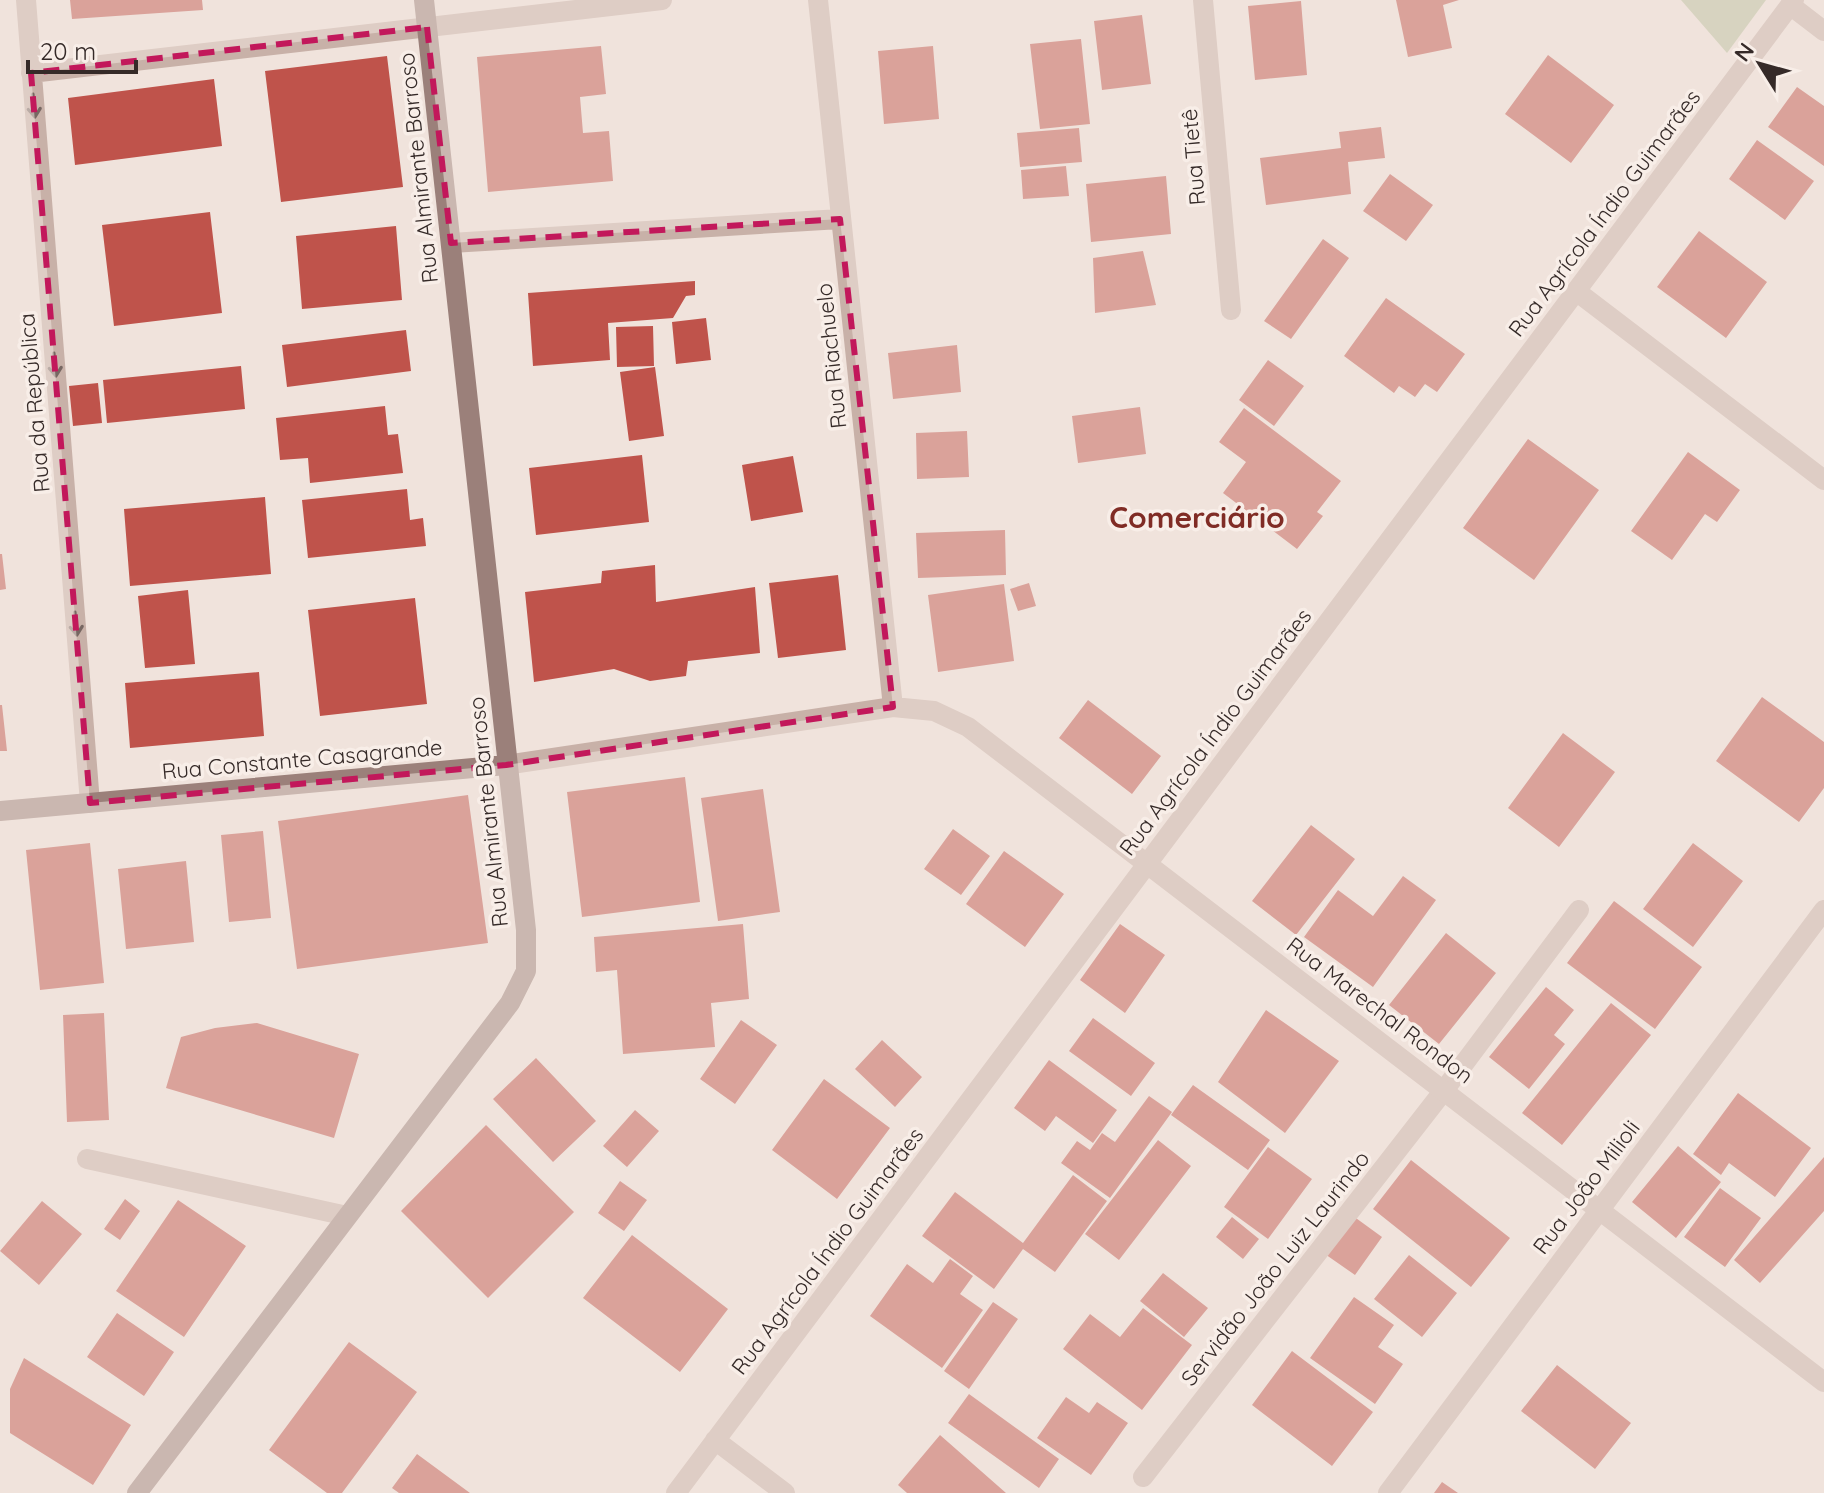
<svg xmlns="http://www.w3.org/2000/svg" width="1824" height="1493" font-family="Quicksand,sans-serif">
	<rect width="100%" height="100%" fill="#f0e3dc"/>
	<path fill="#b9bf9d" d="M1681 0H1766L1727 53Z"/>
	<path fill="#bf534b" d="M70 0H202L203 10 72 19Z
		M1396 0H1459L1443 5 1452 48 1408 57Z
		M1301 1 1307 75 1255 80 1248 6Z
		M1142 15 1151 84 1102 90 1094 21Z
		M1081 39 1090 124 1040 129 1030 44Z
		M601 46 606 94 580 97 583 133 609 131 613 181 488 192 477 57Z
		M933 46 939 119 884 124 878 51Z
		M1548 55 1614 105 1571 163 1505 114Z
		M387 56 403 187 281 202 265 71Z
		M214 79 222 146 75 165 68 98Z
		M1797 87 1824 106V166L1768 127Z
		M1381 127 1385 158 1348 162 1351 194 1266 205 1260 158 1341 148 1339 132Z
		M1079 128 1082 162 1020 167 1017 133Z
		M1757 140 1814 181 1785 220 1729 179Z
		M1066 166 1069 196 1023 199 1021 170Z
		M1390 174 1433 205 1406 241 1363 211Z
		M1166 176 1171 234 1091 242 1086 184Z
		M210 212 222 313 114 326 102 225Z
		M396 226 402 300 302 309 296 236Z
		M1699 231 1767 282 1726 338 1657 287Z
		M1323 239 1349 258 1291 339 1264 321Z
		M1143 251 1156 305 1095 313 1093 258Z
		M695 281V295L686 296 673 318 608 323 610 360 533 366 528 293Z
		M1386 298 1465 354 1437 392 1425 384 1415 397 1399 386 1394 393 1344 356Z
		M706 318 711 360 676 364 672 322Z
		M653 326 654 366 617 367 616 327Z
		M406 330 411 371 287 387 282 345Z
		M957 345 961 392 893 399 888 353Z
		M1268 360 1304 386 1274 426 1239 400Z
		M241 366 245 409 107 423 103 380Z
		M655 367 664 436 629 441 620 372Z
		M98 383 102 423 73 426 69 386Z
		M385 406 388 435 398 434 403 473 310 483 308 458 280 460 276 418Z
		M1140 407 1146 454 1078 463 1072 416Z
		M1244 408 1341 481 1317 512 1323 516 1297 549 1223 493 1246 462 1219 442Z
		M967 431 969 477 917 479 916 433Z
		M1528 439 1599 490 1534 580 1463 528Z
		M1688 452 1740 490 1717 522 1705 514 1672 560 1631 531Z
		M642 455 649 522 536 535 529 468Z
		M793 456 803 512 751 521 742 465Z
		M407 489 410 520 423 518 426 546 308 558 302 500Z
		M265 497 271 574 130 586 124 509Z
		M1005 530 1006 575 918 578 916 533Z
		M0 554H2L6 589 0 590Z
		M655 565 656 602 755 587 760 653 688 661 686 676 650 681 614 669 534 682 525 592 601 583 602 571Z
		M838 575 846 650 778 658 769 583Z
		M1029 583 1036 606 1018 611 1010 589Z
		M1004 584 1014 661 938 672 928 595Z
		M188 590 195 664 145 668 138 596Z
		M415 598 427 704 320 716 308 610Z
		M259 672 264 736 130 748 125 683Z
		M1762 697 1824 742V788L1799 822 1716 761Z
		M1088 700 1161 756 1132 794 1059 738Z
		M0 705H2L7 751H0Z
		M1563 733 1615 772 1559 847 1508 808Z
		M685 777 700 902 582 917 567 792Z
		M763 789 780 912 718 921 701 798Z
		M468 795 488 943 297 969 278 821Z
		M1311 825 1355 859 1296 935 1252 901Z
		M953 829 990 856 961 895 924 869Z
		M263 831 271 918 229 922 221 835Z
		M90 843 104 983 40 990 26 850Z
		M1693 843 1743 881 1693 947 1643 909Z
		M1004 851 1064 894 1025 947 966 904Z
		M186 861 194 942 126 949 118 869Z
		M1403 876 1436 900 1373 987 1304 937 1338 890 1373 916Z
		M1614 901 1702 967 1655 1029 1567 963Z
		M743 924 749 999 711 1003 715 1047 623 1054 617 970 596 972 594 937Z
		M1120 924 1165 955 1125 1013 1080 980Z
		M1446 933 1496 973 1439 1044 1389 1005Z
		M1546 987 1574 1010 1554 1035 1565 1044 1529 1089 1489 1057Z
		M1611 1003 1651 1035 1562 1145 1522 1113Z
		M1266 1010 1339 1061 1285 1133 1218 1082Z
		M104 1013 109 1120 67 1122 63 1015Z
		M1093 1018 1155 1063 1131 1096 1069 1051Z
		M741 1020 777 1045 735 1104 700 1079Z
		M257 1023 359 1054 334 1138 166 1088 181 1037 215 1028Z
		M882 1040 922 1077 895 1107 855 1069Z
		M536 1058 596 1121 553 1162 493 1099Z
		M1049 1060 1117 1110 1093 1143 1056 1116 1045 1131 1014 1108Z
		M824 1079 890 1128 837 1199 772 1150Z
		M1193 1085 1270 1140 1248 1170 1171 1115Z
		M1738 1093 1811 1148 1775 1197 1729 1163 1721 1175 1693 1154Z
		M1149 1096 1172 1112 1110 1198 1061 1163 1077 1141 1090 1150 1102 1133 1115 1142Z
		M635 1110 659 1131 627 1167 603 1146Z
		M486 1125 574 1212 488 1298 401 1211Z
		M1158 1140 1191 1166 1119 1260 1085 1234Z
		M1678 1146 1721 1182 1676 1238 1632 1202Z
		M1268 1147 1312 1179 1268 1239 1224 1207Z
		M1824 1157V1211L1760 1283 1734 1260Z
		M1411 1160 1510 1238 1471 1287 1373 1209Z
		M1073 1175 1107 1201 1055 1272 1023 1249 994 1289 922 1236 955 1192 1023 1243Z
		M620 1181 647 1200 624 1231 598 1213Z
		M1720 1188 1761 1218 1725 1267 1684 1237Z
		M125 1199 140 1211 120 1240 104 1229Z
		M178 1200 246 1246 184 1337 116 1291Z
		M42 1201 82 1234 39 1285 0 1251Z
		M1349 1213 1382 1237 1355 1275 1322 1252Z
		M1232 1217 1259 1239 1243 1259 1216 1237Z
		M632 1235 728 1309 680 1372 583 1298Z
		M1409 1255 1457 1293 1422 1337 1374 1299Z
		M950 1259 973 1276 960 1294 983 1310 942 1368 870 1316 907 1264 933 1283Z
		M1163 1273 1208 1308 1184 1337 1140 1301Z
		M1354 1297 1394 1325 1378 1347 1403 1364 1375 1404 1310 1358Z
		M993 1302 1018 1319 969 1389 944 1371Z
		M1143 1308 1192 1345 1142 1410 1063 1349 1090 1314 1120 1337Z
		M117 1313 174 1352 144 1396 87 1357Z
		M349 1342 417 1392 342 1493H327L269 1450Z
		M1292 1351 1373 1412 1332 1466 1252 1405Z
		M24 1358 131 1425 93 1485 10 1433V1389Z
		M1557 1365 1631 1423 1595 1469 1521 1411Z
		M969 1394 1059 1459 1039 1488 948 1423Z
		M1066 1397 1089 1413 1097 1402 1128 1423 1091 1475 1037 1438Z
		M940 1435 1006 1493H907L898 1485Z
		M417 1454 470 1493H399L392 1488Z
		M1442 1482 1458 1493H1434Z"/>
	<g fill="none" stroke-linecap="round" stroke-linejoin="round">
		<path stroke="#c8b1a8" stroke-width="20" d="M1143 1477 1445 1089 1579 910"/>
		<path stroke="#c8b1a8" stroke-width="20" d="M26 0 90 803
			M818 0 893 707
			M1203 0 1231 310
			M1790 5 1824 31
			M31 73 662 0
			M451 243 840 219
			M1576 291 1824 480
			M506 765 893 707 934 711 968 727 1824 1382
			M87 1159 347 1216
			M715 1440 785 1493
			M676 1493 1794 0
			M1388 1493 1824 910"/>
		<path stroke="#9b807a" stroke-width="20" d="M0 811 506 765
			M137 1493 510 1003 526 971V930L424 0"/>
	</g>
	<defs><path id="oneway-shaft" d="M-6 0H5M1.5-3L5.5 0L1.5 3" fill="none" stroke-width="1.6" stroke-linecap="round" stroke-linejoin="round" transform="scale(2)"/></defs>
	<g stroke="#776762">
		<use href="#oneway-shaft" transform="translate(34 106) rotate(85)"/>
		<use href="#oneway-shaft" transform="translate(55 365) rotate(85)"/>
		<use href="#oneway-shaft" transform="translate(76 624) rotate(85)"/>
	</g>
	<path d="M0 0H1824V1493H0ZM427 27 451 243 840 219 893 707 506 765 90 803 31 73Z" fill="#f0e3dc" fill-opacity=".55" fill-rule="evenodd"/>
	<path fill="none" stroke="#c2185b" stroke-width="6" stroke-dasharray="16 10" stroke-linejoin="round" d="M427 27 451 243 840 219 893 707 506 765 90 803 31 73Z"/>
	<g text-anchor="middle" stroke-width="7" stroke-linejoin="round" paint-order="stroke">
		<g font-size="22" fill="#352a28" stroke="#f8eee8">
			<text transform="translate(1193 157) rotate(-95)" y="8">Rua Tietê</text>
			<text transform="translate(418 168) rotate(-96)" y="8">Rua Almirante Barroso</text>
			<text transform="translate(1604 213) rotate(-53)" y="8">Rua Agrícola Índio Guimarães</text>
			<text transform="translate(831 356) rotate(-96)" y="8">Rua Riachuelo</text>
			<text transform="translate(34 403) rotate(-95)" y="8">Rua da República</text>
			<text transform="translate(1215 732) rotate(-53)" y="8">Rua Agrícola Índio Guimarães</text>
			<text transform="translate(302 759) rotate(-5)" y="8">Rua Constante Casagrande</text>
			<text transform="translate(488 812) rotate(-96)" y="8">Rua Almirante Barroso</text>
			<text transform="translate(1380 1010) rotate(37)" y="8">Rua Marechal Rondon</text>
			<text transform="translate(1586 1187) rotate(-53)" y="8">Rua João Milioli</text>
			<text transform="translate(827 1251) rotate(-53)" y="8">Rua Agrícola Índio Guimarães</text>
			<text transform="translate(1275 1268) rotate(-52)" y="8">Servidão João Luiz Laurindo</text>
		</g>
		<g font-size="30" font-weight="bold" fill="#802c25" stroke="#f8eee8">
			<text x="1197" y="528">Comerciário</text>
		</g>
	</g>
	<g transform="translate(1760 64) rotate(307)" stroke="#f8eee8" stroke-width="6" paint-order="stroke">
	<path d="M0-6L14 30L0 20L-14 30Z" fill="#352a28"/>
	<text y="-12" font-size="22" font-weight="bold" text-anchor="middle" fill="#352a28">N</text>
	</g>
	<path d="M28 60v12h108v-12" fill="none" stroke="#352a28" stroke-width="4"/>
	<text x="40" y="60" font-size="24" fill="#352a28" stroke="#f8eee8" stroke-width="6" paint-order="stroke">20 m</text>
</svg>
